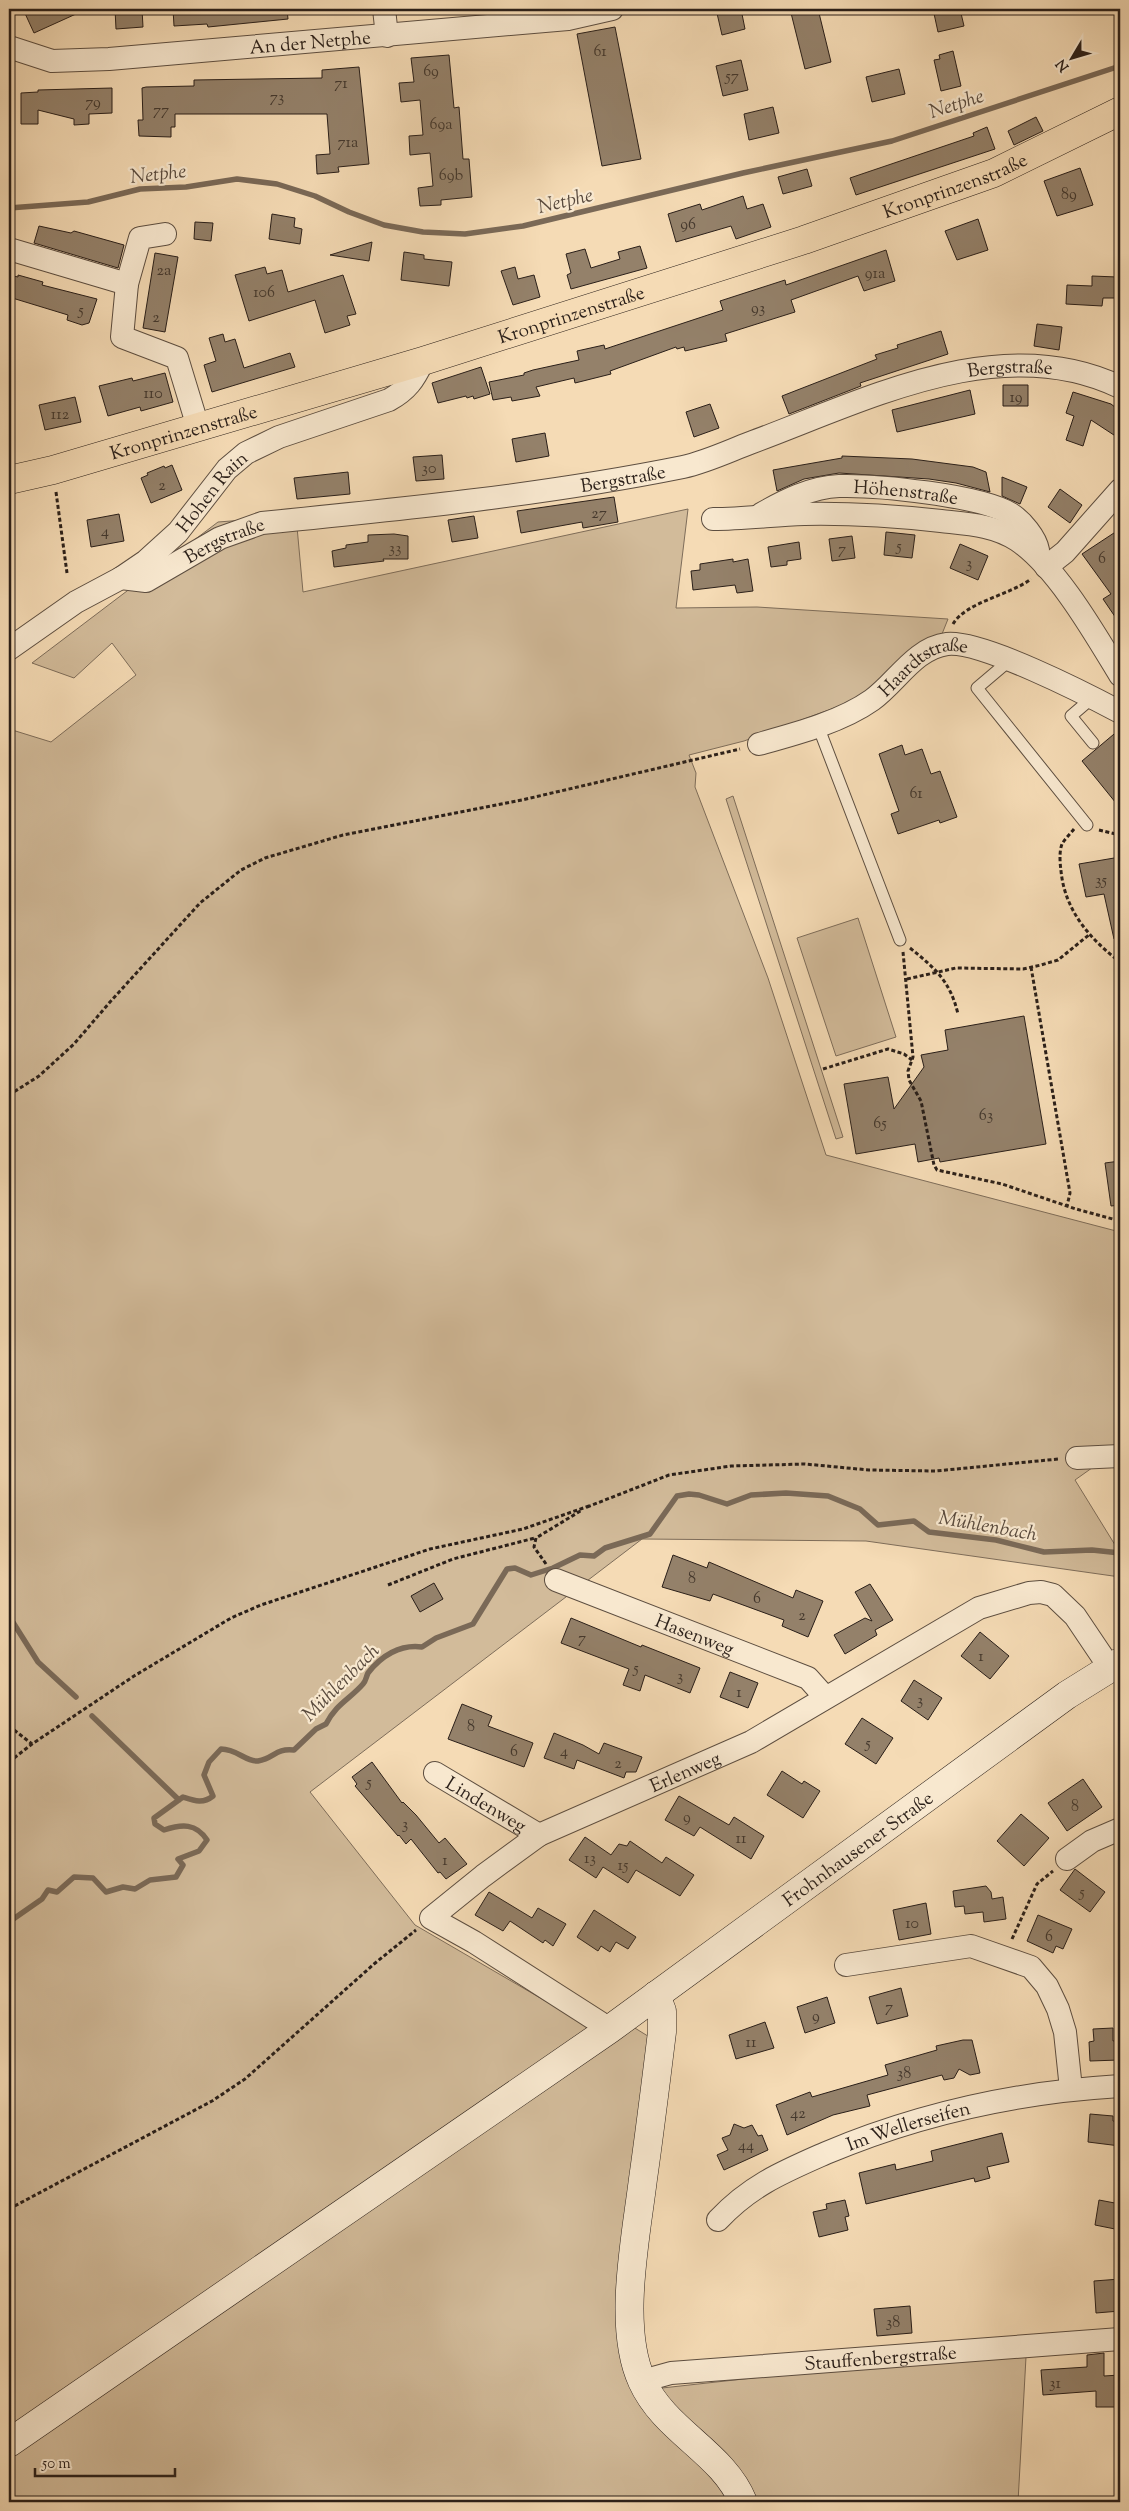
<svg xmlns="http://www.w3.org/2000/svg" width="1129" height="2511" font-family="'Sorts Mill Goudy',serif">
	<rect width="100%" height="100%" fill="#f5dbb5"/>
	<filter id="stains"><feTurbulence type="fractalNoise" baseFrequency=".004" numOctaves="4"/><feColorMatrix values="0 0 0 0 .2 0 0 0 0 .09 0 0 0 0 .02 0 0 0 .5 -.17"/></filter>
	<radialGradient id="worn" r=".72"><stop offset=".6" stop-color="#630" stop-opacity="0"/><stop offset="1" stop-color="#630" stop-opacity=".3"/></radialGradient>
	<path fill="#d2bb9a" stroke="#7e6d5a" d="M688 509 676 608 757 607 948 619 940 639 867 696 744 741 689 755 696 773 695 787 768 978 826 1155 1120 1232V1448L1075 1480 1120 1553V1577L866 1541 642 1539 310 1792 415 1925 609 2038 630 2025 651 2038 635 2391 843 2368 1026 2357 1018 2502H9V729L51 742 136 675 112 643 74 678 32 663 218 522 296 516 303 592Z
		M733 796 843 1137 836 1139 726 799Z
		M858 918 896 1037 836 1056 797 938Z"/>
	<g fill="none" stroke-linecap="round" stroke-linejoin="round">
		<path stroke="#7a6957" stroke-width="5.5" d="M9 208 88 202 140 189 186 187 237 179 277 184 315 196 349 212 384 225 423 232 465 234 523 226 743 173 892 141 1120 66
			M9 1616 38 1662 76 1697
			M92 1716 179 1800
			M9 1922 42 1899 48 1890 57 1892 74 1877 93 1878 106 1892 123 1887 135 1889 150 1880 176 1877 183 1865 178 1859 199 1851 207 1840C196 1823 182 1824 164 1830L155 1824 154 1818 183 1797C195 1801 203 1804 213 1796L204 1775 209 1762 221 1749C237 1749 246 1762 258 1761 275 1758 275 1748 294 1750L316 1729 326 1724C336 1704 350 1699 363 1684 366 1681 366 1677 368 1673 381 1656 400 1644 422 1647L436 1638 473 1624 507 1569 515 1568 531 1575 553 1568 580 1555 594 1556 605 1548 650 1534 677 1496 689 1494 699 1495 727 1504 751 1495 786 1493 828 1496 860 1509 878 1525 914 1521 929 1532 996 1540 1044 1552 1092 1550 1120 1553"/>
	</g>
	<path fill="#94816a" stroke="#2a1f19" d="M23 9H87L34 33Z
		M115 9H142L143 27 116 29Z
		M173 9H287L288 19 208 27 207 24 174 26Z
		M716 9H741L745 29 722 35Z
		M790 9H818L831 62 805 69Z
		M933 9H960L964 26 938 32Z
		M615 27 641 159 602 166 577 34Z
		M953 51 961 86 941 91 934 60 940 59 939 55Z
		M449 55 454 108 459 107 463 159H469L472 197 441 200V205L420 206 418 188 433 186 430 153 410 155 409 136 423 135 420 100 401 102 399 83 414 82 411 58Z
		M741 60 748 90 723 96 716 66Z
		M359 67 369 164 338 167 339 172 317 174 316 155 330 154 327 114H175V127H171V137L139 136 138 120H143L142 88 146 87 194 86V80L322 78V70Z
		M899 69 905 94 872 102 866 77Z
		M112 88V113L89 114V124L74 125V119L38 110V124H21V93L38 92V90Z
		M773 107 779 133 749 140 744 114Z
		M1036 117 1043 131 1014 145 1008 131Z
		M987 127 995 149 856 195 850 178 974 136 973 133Z
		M1080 168 1093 205 1057 216 1044 181Z
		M807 169 812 186 783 194 778 177Z
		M743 196 747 209 763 204 771 227 736 239 731 226 676 242 668 214 700 204 702 210Z
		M272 214 295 218 294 227 302 229 300 244 269 239Z
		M978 219 988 250 957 260 945 231Z
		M195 222 213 223 211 241 194 239Z
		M39 226 71 233 74 231 124 245 118 268 34 243Z
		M372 242 369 261 330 255Z
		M640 246 647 268 571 289 567 275 571 273 566 254 585 249 591 268 620 259 618 252Z
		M886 250 895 281 864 291 858 276 791 300 795 312 725 334 727 341 685 351 684 347 677 349 676 347 610 371 611 374 575 383 574 378 536 387 540 396 512 401 511 397 493 400 489 382 524 375V373L533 370 579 360 577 351 604 345 605 349 723 310 720 301 785 280 786 285Z
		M404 252 424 255V259L452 262 449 286 401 280Z
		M155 253 178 257 165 332 143 328Z
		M265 267 267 274 282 270 288 292 343 275 356 314 347 316 350 325 325 333 315 300 249 321 235 275Z
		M515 267 518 279 534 275 540 297 513 305 501 271Z
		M9 275 18 277V275L43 282 42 285 97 299 89 323 82 325 67 320 68 315 9 297Z
		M1092 276 1117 277 1116 298H1103L1102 306 1066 304 1067 285 1092 286Z
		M1037 324 1062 327 1059 350 1034 346Z
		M941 331 948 354 860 383 861 386 789 414 782 396 877 359 875 355 898 348 897 345Z
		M223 334 225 342 235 339 244 368 290 353 295 367 212 392 204 365 216 361 209 338Z
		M481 367 490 394 474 399 473 396 467 398 466 396 438 403 432 383Z
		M165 373 173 402 141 411 140 407 108 416 99 386 132 378 133 381Z
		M1003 385H1028V406H1003Z
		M970 390 975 414 897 432 892 410Z
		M1073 392 1111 404 1120 411V439L1091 420 1083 446 1066 440 1074 416 1066 413Z
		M75 397 81 422 45 430 39 405Z
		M710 404 719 428 694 437 686 412Z
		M545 433 549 456 516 462 512 439Z
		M442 455 444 479 416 481 413 457Z
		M842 456 912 459 973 467 986 472 990 492 956 483 929 479 839 473 804 479 777 491 773 470 842 458Z
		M172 465 182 490 151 503 141 478 148 475 147 473 164 466 165 468Z
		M348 472 350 494 297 499 294 478Z
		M1002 477 1027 487 1020 504 1002 496Z
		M1060 489 1082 505 1070 523 1048 507Z
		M614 497 618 522 583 528 582 522 521 533 517 511Z
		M119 514 124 541 91 547 87 520Z
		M474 516 478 538 452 542 448 520Z
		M1120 529V624L1103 599 1111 594 1082 554Z
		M886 532 915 535 912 558 884 555Z
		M394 534 408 536V559H383L384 561 334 567 332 551 346 548V545L368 542V535Z
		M852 536 855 558 832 561 829 539Z
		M799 542 801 559 787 561V565L771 567 768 547Z
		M960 544 988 556 978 580 950 568Z
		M733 559V562L748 559 753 591 737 593 735 585 693 590 691 571 700 570V564Z
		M1120 729V808L1082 761Z
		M902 745 905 755 922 749 931 774 940 771 957 817 940 823 939 820 898 834 891 814 899 811 879 754Z
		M1120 857V938L1114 939 1104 894 1086 897 1079 864Z
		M1024 1016 1046 1144 940 1162 939 1158 918 1162 915 1144 856 1154 844 1084 888 1077 894 1109 924 1067 921 1055 948 1050 945 1030Z
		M1120 1161V1205L1111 1206 1105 1163Z
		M673 1555 707 1568 709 1562 793 1598 796 1590 823 1601 808 1637 782 1626 784 1620 713 1594 710 1601 662 1587Z
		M434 1583 443 1599 420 1612 411 1596Z
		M870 1584 893 1620 875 1630 877 1635 845 1654 834 1635 865 1618 872 1621 855 1592Z
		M571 1618 641 1647 642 1645 700 1668 690 1693 645 1675 640 1691 623 1685 629 1669 561 1643Z
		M980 1632 1009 1656 990 1679 961 1656Z
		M730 1672 758 1683 748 1708 720 1697Z
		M914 1680 942 1698 928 1720 901 1701Z
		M462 1704 492 1716 488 1726 533 1743 524 1767 448 1739Z
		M862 1718 893 1738 876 1764 845 1744Z
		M554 1733 583 1745 599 1754 604 1743 642 1757 636 1772H626L624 1778 577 1760 574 1769 544 1758Z
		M372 1762 402 1803 403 1802 416 1815 439 1843 445 1838 467 1864 446 1879 440 1872 438 1873 411 1839 406 1844 399 1835 398 1836 355 1786 357 1784 352 1777Z
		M782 1771 802 1784 804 1781 820 1791 803 1818 767 1795Z
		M1083 1779 1102 1807 1067 1831 1048 1803Z
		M679 1796 729 1825 734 1817 764 1836 751 1859 700 1827 694 1836 665 1820Z
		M1021 1814 1049 1838 1024 1866 997 1841Z
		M585 1837 611 1855 619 1844 627 1846 630 1841 662 1863 666 1857 694 1875 680 1896 636 1870 628 1883 603 1867 596 1878 569 1860Z
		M1075 1869 1105 1892 1090 1912 1060 1890Z
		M986 1886 991 1892 992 1899 1003 1897 1006 1919 984 1922 983 1912 965 1914 964 1906 955 1907 953 1891Z
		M489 1892 532 1918 538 1908 566 1924 553 1946 545 1940 543 1943 510 1921 503 1931 475 1915Z
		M926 1903 931 1934 899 1940 893 1910Z
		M594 1910 636 1937 628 1949 616 1942 610 1952 601 1946 598 1951 577 1937Z
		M1038 1915 1072 1929 1063 1949 1056 1946 1053 1953 1027 1941Z
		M901 1988 908 2016 877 2024 869 1997Z
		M827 1997 835 2023 805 2033 797 2007Z
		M765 2022 774 2048 736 2059 729 2035Z
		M1113 2028V2041L1118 2040 1119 2060 1090 2061 1089 2042 1094 2041 1093 2029Z
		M963 2040H972L980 2073 970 2075 959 2069 954 2078 944 2080 942 2075 867 2095 870 2106 833 2115 787 2135 776 2105 810 2092 812 2097 888 2075 885 2065 937 2050 936 2046Z
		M1090 2114 1113 2116V2121L1120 2122V2146L1088 2142Z
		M734 2124 744 2128 752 2125 758 2136 762 2135 768 2150 724 2170 717 2155 728 2150 722 2138 730 2135Z
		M1002 2133 1009 2162 987 2167 990 2178 975 2182 974 2178 866 2204 859 2173 895 2164 896 2170 933 2161 931 2151Z
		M845 2200 849 2216 845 2217 848 2230 819 2237 813 2212 827 2209 826 2204Z
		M1099 2200 1120 2204V2230L1095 2225Z
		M1120 2279V2311L1096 2313 1094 2281Z
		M910 2306 912 2333 877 2336 874 2309Z
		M1104 2353V2376L1120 2375V2407H1096V2391L1043 2395 1041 2370 1087 2367V2355Z"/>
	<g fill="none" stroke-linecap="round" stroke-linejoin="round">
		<defs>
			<path id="lane" d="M1010 660 977 688 1087 825
				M1092 698 1071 716 1093 743
				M818 726 900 940"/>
			<g id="street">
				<path d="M384 9 387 36"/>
				<path id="s1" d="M9 47 52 61 109 59 568 19 612 9"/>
				<path d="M165 234 140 238 127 284 122 337 177 358 198 427"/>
				<path d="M9 249 127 284"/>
				<path id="s2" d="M761 514C784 501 811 487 839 486 877 485 979 495 1011 514 1022 521 1036 538 1038 550"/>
				<path d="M713 519C744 519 774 515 804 514 850 513 895 516 941 521 968 524 994 525 1017 540 1057 567 1095 634 1120 675"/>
				<path d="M1046 567 1065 552 1120 490"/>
				<path id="s3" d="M121 578 146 581 220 538 262 523C403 509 544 495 683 467 706 462 729 451 750 443 864 401 1000 329 1120 387"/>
				<path id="s4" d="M9 649 76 602 121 578 146 561 178 532 227 469 246 453 279 437 389 400C407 390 414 380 423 361"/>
				<path id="s5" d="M759 744C795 734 841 722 872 700 896 683 915 648 947 644 981 640 1088 695 1120 712"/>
				<path d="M1077 1458 1120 1456"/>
				<path id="s6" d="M556 1580 808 1678 825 1697"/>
				<path id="s7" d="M435 1773 539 1835"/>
				<path d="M1067 1859 1092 1841 1120 1829"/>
				<path d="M846 1965 971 1946 1031 1967 1047 1986 1058 2009 1065 2032 1071 2089"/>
				<path id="s8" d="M610 2029 474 1942 431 1918 483 1876 539 1835 751 1742 979 1608 1029 1593 1041 1592 1053 1595 1075 1616 1110 1668"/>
				<path id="s9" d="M718 2220C751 2185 783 2172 826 2153 921 2113 1018 2092 1120 2086"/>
				<path id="s10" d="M642 2381 671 2373 1120 2339"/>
			</g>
			<g id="secondary">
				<path d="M656 1995 662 2011V2032C656 2081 650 2130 643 2179 636 2237 617 2327 642 2381 665 2432 723 2452 743 2502"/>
				<path id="s11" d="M9 2443 610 2029 1067 1695 1120 1662"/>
			</g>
			<g id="primary">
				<path id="s12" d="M9 480 53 470 423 361 804 240 994 173 1120 111"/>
			</g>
		</defs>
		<use href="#lane" stroke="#5d4e40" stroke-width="13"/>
		<use href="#street" stroke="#5d4e40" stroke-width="24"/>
		<use href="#secondary" stroke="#2a1f19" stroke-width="29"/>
		<use href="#primary" stroke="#2a1f19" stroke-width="29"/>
		<path stroke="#2a1f19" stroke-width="3" stroke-dasharray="4 2.5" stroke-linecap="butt" d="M56 492 67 573
			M953 624C966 602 1010 595 1031 579
			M1074 829C1070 834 1065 839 1062 844 1059 852 1060 863 1061 871 1065 911 1090 939 1120 962
			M1099 830 1120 835
			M910 948C936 969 950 981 958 1014
			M903 952 913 1057 908 1071 909 1080 921 1101 934 1165 937 1170 1002 1184 1076 1209 1120 1221
			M1031 967 1070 1193 1067 1206
			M907 979 956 968 1023 969 1041 965 1058 960 1090 934
			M823 1069 888 1049 904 1054 912 1060
			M9 1095 39 1076 74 1044 110 1002 200 903 241 870 265 858 343 835 522 800 740 749
			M587 1507 669 1475 731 1466 805 1464 869 1470 936 1471 1058 1459
			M546 1564 534 1547 536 1538 582 1510
			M388 1585 453 1559 535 1538
			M9 1726 32 1744
			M9 1762 32 1744 134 1676 231 1618 261 1605 430 1549 523 1529 589 1506
			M1012 1939 1037 1884 1053 1871
			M9 2209 212 2101 245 2079 374 1964 416 1930"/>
		<use href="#lane" stroke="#f8e8cf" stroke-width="11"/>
		<use href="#street" stroke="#f8e8cf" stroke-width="22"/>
		<use href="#secondary" stroke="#f8e8cf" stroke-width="28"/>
		<use href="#primary" stroke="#f5dbb5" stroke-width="28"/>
	</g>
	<g text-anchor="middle" stroke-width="4.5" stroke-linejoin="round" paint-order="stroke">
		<g font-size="16" fill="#44382d">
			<text x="600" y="56">61</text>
			<text x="431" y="76">69</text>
			<text x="732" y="81">57</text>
			<text x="341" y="88">71</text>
			<text x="277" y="102">73</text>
			<text x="93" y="107">79</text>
			<text x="161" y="115">77</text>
			<text x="441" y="129">69a</text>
			<text x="348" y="147">71a</text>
			<text x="451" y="180">69b</text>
			<text x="1069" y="199">89</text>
			<text x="688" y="229">96</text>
			<text x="164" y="275">2a</text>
			<text x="875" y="278">91a</text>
			<text x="264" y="297">106</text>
			<text x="758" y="313">93</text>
			<text x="81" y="315">5</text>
			<text x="156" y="322">2</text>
			<text x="153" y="398">110</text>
			<text x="1016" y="402">19</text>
			<text x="60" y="419">112</text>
			<text x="429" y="473">30</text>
			<text x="162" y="490">2</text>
			<text x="599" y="518">27</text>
			<text x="105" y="536">4</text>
			<text x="899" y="551">5</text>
			<text x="395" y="553">33</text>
			<text x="842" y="554">7</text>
			<text x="1102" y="563">6</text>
			<text x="969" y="568">3</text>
			<text x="916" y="798">61</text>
			<text x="1101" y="885">35</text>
			<text x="986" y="1120">63</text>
			<text x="880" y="1128">65</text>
			<text x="692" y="1583">8</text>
			<text x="757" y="1603">6</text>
			<text x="802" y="1620">2</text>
			<text x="582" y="1643">7</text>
			<text x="981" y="1661">1</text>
			<text x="636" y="1673">5</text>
			<text x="680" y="1681">3</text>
			<text x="739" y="1697">1</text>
			<text x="920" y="1705">3</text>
			<text x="471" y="1731">8</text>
			<text x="868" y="1748">5</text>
			<text x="514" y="1756">6</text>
			<text x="564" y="1756">4</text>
			<text x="618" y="1768">2</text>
			<text x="369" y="1787">5</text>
			<text x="1075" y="1811">8</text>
			<text x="687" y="1822">9</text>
			<text x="405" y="1829">3</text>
			<text x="741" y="1843">11</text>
			<text x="590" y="1863">13</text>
			<text x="445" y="1865">1</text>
			<text x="623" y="1870">15</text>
			<text x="1082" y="1897">5</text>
			<text x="912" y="1928">10</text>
			<text x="1049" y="1941">6</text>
			<text x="889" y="2012">7</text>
			<text x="816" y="2021">9</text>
			<text x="751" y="2047">11</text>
			<text x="904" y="2078">38</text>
			<text x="798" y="2118">42</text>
			<text x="746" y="2150">44</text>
			<text x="893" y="2327">38</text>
			<text x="1055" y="2388">31</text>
		</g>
		<g font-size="19" fill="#2a1f19" stroke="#f8e8cf">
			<text dy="7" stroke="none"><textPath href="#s1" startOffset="304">An der Netphe</textPath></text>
			<text dy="7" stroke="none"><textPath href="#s12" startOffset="991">Kronprinzenstraße</textPath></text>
			<text dy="7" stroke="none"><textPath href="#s12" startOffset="586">Kronprinzenstraße</textPath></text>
			<text dy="7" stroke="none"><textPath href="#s3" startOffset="924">Bergstraße</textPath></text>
			<text dy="7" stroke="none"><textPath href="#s12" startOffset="181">Kronprinzenstraße</textPath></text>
			<text dy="7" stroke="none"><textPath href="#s3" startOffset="519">Bergstraße</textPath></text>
			<text dy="7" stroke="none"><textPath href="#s2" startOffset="151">Höhenstraße</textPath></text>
			<text dy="7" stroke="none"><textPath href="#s4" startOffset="259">Hohen Rain</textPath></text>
			<text dy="7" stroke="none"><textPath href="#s3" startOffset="114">Bergstraße</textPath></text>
			<text dy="7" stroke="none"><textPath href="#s5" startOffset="186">Haardtstraße</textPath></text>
			<text dy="7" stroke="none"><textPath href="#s6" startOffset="149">Hasenweg</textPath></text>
			<text dy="7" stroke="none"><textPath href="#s8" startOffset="506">Erlenweg</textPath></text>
			<text dy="7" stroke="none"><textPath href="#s7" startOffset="60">Lindenweg</textPath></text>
			<text dy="7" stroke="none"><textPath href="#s11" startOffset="1036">Frohnhausener Straße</textPath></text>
			<text dy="7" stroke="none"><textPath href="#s9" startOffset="215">Im Wellerseifen</textPath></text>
			<text dy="7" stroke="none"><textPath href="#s10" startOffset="240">Stauffenbergstraße</textPath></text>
		</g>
		<g font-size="20" font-style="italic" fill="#594a3d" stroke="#f8e8cf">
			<text transform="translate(956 103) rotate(-18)" y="7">Netphe</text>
			<text transform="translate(158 173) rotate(-6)" y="7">Netphe</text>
			<text transform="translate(565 200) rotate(-13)" y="7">Netphe</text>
			<text transform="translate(988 1525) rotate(10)" y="7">Mühlenbach</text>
			<text transform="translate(340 1682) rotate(-45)" y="7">Mühlenbach</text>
		</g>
	</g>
	<rect width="1129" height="2511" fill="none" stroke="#f5dbb5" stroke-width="30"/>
	<rect x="10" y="10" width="1109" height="2491" fill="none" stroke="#2a1f19" stroke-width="2.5"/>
	<rect x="15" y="15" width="1099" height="2481" fill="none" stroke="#2a1f19"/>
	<g transform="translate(1072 58) rotate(232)" stroke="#f8e8cf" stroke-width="4" paint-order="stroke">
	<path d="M0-4L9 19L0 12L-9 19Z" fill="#2a1f19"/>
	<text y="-8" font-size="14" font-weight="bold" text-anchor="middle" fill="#2a1f19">N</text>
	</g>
	<path d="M35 2468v8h140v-8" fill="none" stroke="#2a1f19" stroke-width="2.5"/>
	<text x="42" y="2468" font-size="15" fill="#2a1f19" stroke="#f8e8cf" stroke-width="4" paint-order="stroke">50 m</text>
	<rect width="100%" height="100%" filter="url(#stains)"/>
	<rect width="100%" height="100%" fill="url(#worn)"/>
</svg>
